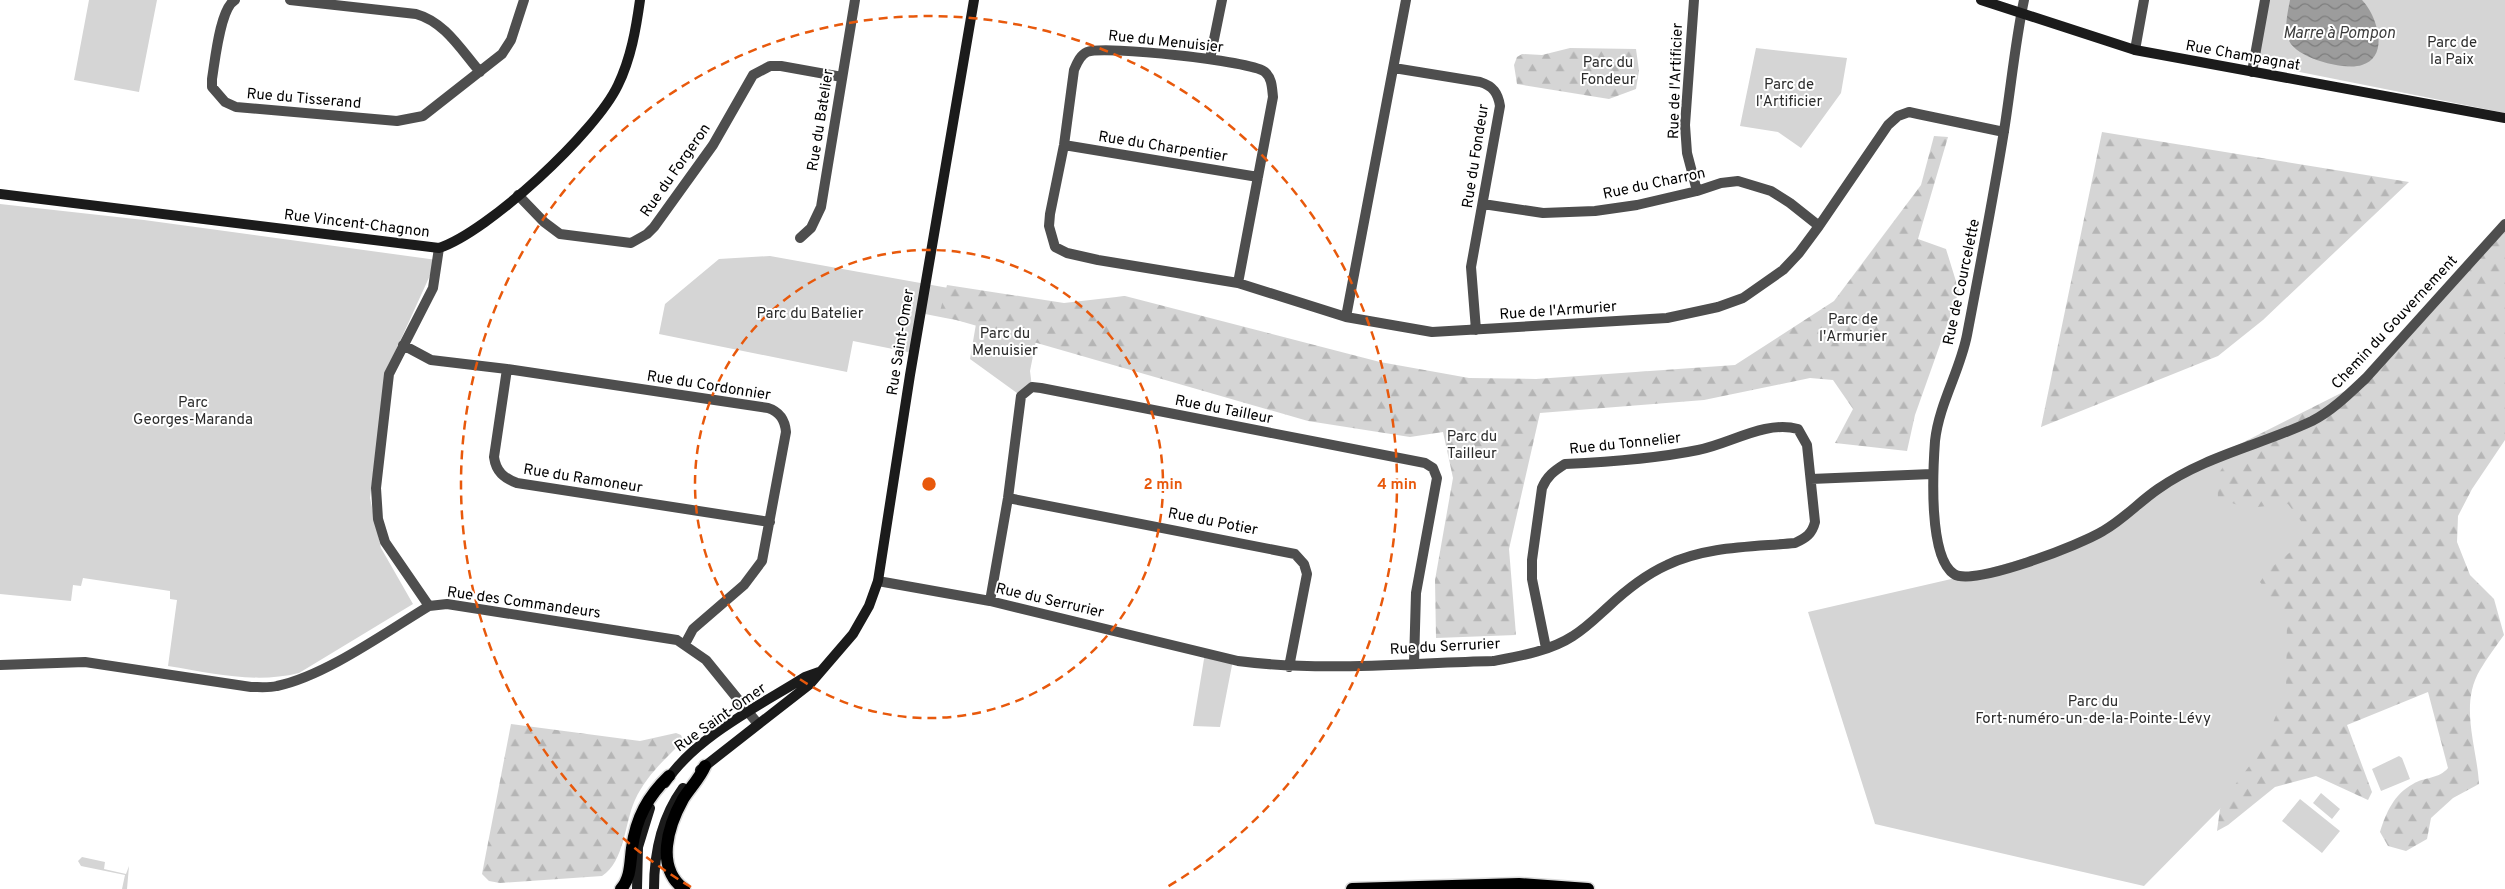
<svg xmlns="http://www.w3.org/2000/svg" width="2505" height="889" font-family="Overpass,sans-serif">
	<defs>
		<pattern id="forest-firs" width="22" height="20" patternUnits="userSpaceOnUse" patternTransform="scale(1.25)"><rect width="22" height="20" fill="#d5d5d5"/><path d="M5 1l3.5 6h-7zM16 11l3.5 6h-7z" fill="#b5b5b5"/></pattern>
		<pattern id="water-waves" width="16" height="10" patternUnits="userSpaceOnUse" patternTransform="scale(1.25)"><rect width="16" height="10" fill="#9c9c9c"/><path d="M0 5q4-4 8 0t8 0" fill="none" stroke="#7d7d7d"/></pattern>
	</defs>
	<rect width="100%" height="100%" fill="#fff"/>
	<path fill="#d5d5d5" d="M89 0H157L139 92 74 80Z
		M2268 0H2505V113L2255 63Z
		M1756 48 1847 58 1841 93 1801 148 1778 132 1740 126Z
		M0 204 144 220 437 260 386 372 370 498 381 548 413 604 299 673C255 684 212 673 168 666L177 600 170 599V591L83 578 81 586 73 585 71 601 0 594Z
		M770 256 1043 305 1030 371 1032 387 1021 396 970 359 976 324 920 313 913 353 853 341 847 372 659 334 665 304 719 259Z
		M2314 420 2287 741 2144 886 1875 824 1808 612 1960 577 2088 540 2178 475Z
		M1205 653 1233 660 1220 727 1193 726Z
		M2399 756 2402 758 2410 779 2381 791 2372 769Z
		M2321 793 2340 809 2332 819 2313 803Z
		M2300 799 2340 831 2322 853 2282 821Z
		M82 857 105 862 104 869 126 874 129 866 127 889H122L125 875 81 866 78 861Z"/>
	<path fill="url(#forest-firs)" d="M1570 48 1636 49 1639 71 1636 89 1609 99 1517 84 1514 65 1517 57 1522 54 1542 55Z
		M2102 132 2409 182 2263 320 2218 356 2041 427Z
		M1934 136 1948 137 1918 239 1946 249 1959 291 1915 415 1907 451 1835 443 1853 409 1833 380 1810 378 1704 400 1540 413 1509 549 1516 635 1436 638 1435 580 1453 478 1443 432 1410 437 1308 421 939 315 947 285 1064 303 1125 296 1380 362 1469 378 1536 379 1735 365 1834 301 1921 185Z
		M2505 222V440L2472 489 2458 516 2457 542 2470 575 2494 599 2504 635C2496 646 2487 658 2480 670 2459 705 2477 747 2479 784L2453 798 2431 818 2427 839 2406 851 2388 846 2380 832C2386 813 2394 794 2413 784 2424 777 2439 779 2448 768L2428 692 2347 725 2372 792 2368 800 2316 776 2275 787 2228 825 2217 831 2220 809 2228 794 2260 752 2286 693 2287 619 2260 582 2268 570 2293 550 2301 521 2288 504 2246 508 2218 498 2217 476 2225 464 2243 459 2226 451 2355 386Z
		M511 724 640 741 676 733 681 735 683 741C665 759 646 776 635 800 624 824 625 861 602 876L500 883 489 881 482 874Z"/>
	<path fill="url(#water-waves)" d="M2290 0H2362C2376 14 2391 56 2362 65 2345 71 2293 58 2288 38 2284 27 2288 11 2290 0Z"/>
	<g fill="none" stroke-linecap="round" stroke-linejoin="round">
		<defs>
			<path id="primary" d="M621 889C631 878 630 862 632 848 636 818 648 796 669 776
				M684 889C655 867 668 826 683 799 690 788 700 778 705 766
				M1352 889 1519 884 1588 889"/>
		</defs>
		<use href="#primary" stroke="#dbdbdb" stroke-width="15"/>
		<path stroke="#4e4e4e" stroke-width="10" d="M235 0C220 8 215 61 212 79V87L225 102 236 107 397 121 423 116 502 54 511 40 524 0
			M290 0 416 14C445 22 461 50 480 72
			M1694 0 1685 125 1687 153 1697 191
			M2024 0C2015 43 2011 87 2004 131 1993 199 1980 267 1967 335 1960 371 1939 404 1935 441 1933 469 1928 557 1954 574 1973 587 2082 544 2103 531 2124 519 2139 502 2158 489 2205 456 2261 445 2312 421 2332 411 2350 393 2366 378L2505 224
			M2135 50 2144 0
			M1210 59 1222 0
			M1394 68 1480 82C1493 86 1498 93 1500 106L1471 267 1476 330
			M2252 72 2265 0
			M1064 145 1258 177
			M518 195 544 222 560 234 631 243 647 234 654 227 713 145 753 75 770 66H781L842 77
			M1483 204 1543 213 1595 211 1637 205 1697 191 1721 183 1738 181 1771 191 1790 203 1819 226
			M800 238 811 228 821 207 855 0
			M1238 283 1273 97C1272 88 1272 78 1265 72 1253 61 1103 45 1087 52 1080 55 1077 63 1074 70L1064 145 1050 214 1049 226 1055 247 1067 253 1098 260 1238 283 1346 317 1432 332 1667 318 1718 307 1743 298 1783 270 1799 253 1819 226 1888 125 1898 116 1909 112 1918 114 2004 132
			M1346 317 1406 0
			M403 345 431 360 507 369 768 408C780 412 785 420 786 432L762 561 744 585 693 629 685 644
			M507 369 494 457C496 472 504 478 517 483L770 522
			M1811 479 1932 474
			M1008 498 1295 554 1304 564 1307 574 1289 667
			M878 581 990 601 1238 661C1323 672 1408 663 1493 661 1520 656 1550 651 1573 636 1586 628 1597 617 1608 607 1626 590 1645 575 1667 565 1706 546 1753 547 1795 543 1806 538 1812 534 1815 522L1807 445 1798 429C1765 420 1730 444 1698 450 1654 459 1609 462 1565 464 1554 471 1547 476 1542 488L1532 560V579L1546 648
			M990 601 1008 498 1021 396 1032 387 1041 388 1425 463 1433 468 1437 478 1416 593 1414 663
			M429 606 385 542 378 519 376 488 389 374 433 288 439 248
			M0 665 85 662 251 687C259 687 269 688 277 686 325 676 386 632 429 606L447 604 677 640 706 660 758 724"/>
		<path stroke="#1b1b1b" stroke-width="10" d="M1981 0 2135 50 2505 118
			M0 194 439 248C488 232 596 132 618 85 631 58 636 29 640 0
			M700 770 810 684 853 634 869 606 878 581 910 375 974 0
			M665 783C695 737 759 706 805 677L819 672
			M637 889 638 847 650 808
			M654 889C654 853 662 817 683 788"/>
		<use href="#primary" stroke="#000" stroke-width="12"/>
	</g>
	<g fill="none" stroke="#e8590c" stroke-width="2.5" stroke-dasharray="9 6">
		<circle cx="929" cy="484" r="234"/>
		<path d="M691 887A468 468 0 1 1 1167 887"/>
	</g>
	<g text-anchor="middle" stroke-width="4" stroke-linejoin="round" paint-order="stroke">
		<g font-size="15" fill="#000" stroke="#fff">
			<text transform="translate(1166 41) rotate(6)" y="5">Rue du Menuisier</text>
			<text transform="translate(2243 55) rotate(10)" y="5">Rue Champagnat</text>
			<text transform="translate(1675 81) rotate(-88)" y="5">Rue de l'Artificier</text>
			<text transform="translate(304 98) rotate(5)" y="5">Rue du Tisserand</text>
			<text transform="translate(820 120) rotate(-81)" y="5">Rue du Batelier</text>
			<text transform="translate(1163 146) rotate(9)" y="5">Rue du Charpentier</text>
			<text transform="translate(1475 156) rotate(-81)" y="5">Rue du Fondeur</text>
			<text transform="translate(675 170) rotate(-55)" y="5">Rue du Forgeron</text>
			<text transform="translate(1654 183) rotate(-12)" y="5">Rue du Charron</text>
			<text transform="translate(357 223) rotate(7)" y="5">Rue Vincent-Chagnon</text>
			<text transform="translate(1961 282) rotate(-78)" y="5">Rue de Courcelette</text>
			<text transform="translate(1558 310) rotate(-4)" y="5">Rue de l'Armurier</text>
			<text transform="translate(2394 322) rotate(-47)" y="5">Chemin du Gouvernement</text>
			<text transform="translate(900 342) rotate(-81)" y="5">Rue Saint-Omer</text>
			<text transform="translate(709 385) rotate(9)" y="5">Rue du Cordonnier</text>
			<text transform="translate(1224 409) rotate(11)" y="5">Rue du Tailleur</text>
			<text transform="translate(1625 443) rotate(-6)" y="5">Rue du Tonnelier</text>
			<text transform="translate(583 478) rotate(9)" y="5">Rue du Ramoneur</text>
			<text transform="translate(1213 521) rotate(11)" y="5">Rue du Potier</text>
			<text transform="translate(1050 600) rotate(13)" y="5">Rue du Serrurier</text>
			<text transform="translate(524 602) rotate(8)" y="5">Rue des Commandeurs</text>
			<text transform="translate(1445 646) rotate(-3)" y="5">Rue du Serrurier</text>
			<text transform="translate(720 717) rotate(-35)" y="5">Rue Saint-Omer</text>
		</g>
		<g font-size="15" fill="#2c2c2c" stroke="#fff">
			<text x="2452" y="47">Parc de<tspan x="2452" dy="17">la Paix</tspan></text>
			<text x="1608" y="67">Parc du<tspan x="1608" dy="17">Fondeur</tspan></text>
			<text x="1789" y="89">Parc de<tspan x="1789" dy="17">l'Artificier</tspan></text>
			<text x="810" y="318">Parc du Batelier</text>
			<text x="1853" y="324">Parc de<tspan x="1853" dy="17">l'Armurier</tspan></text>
			<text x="1005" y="338">Parc du<tspan x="1005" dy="17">Menuisier</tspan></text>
			<text x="193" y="407">Parc<tspan x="193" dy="17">Georges-Maranda</tspan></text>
			<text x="1472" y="441">Parc du<tspan x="1472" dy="17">Tailleur</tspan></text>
			<text x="2093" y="706">Parc du<tspan x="2093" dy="17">Fort-numéro-un-de-la-Pointe-Lévy</tspan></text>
		</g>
		<g font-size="16" font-style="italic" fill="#3d3d3d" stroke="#fff">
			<text x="2339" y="38">Marre à Pompon</text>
		</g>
	</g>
	<circle cx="929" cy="484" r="8" fill="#e8590c" stroke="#fff" stroke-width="2.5"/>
	<g font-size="15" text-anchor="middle" font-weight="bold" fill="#e8590c" stroke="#fff" stroke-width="4" stroke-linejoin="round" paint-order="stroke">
		<text x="1163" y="489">2 min</text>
		<text x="1397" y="489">4 min</text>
	</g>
</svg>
